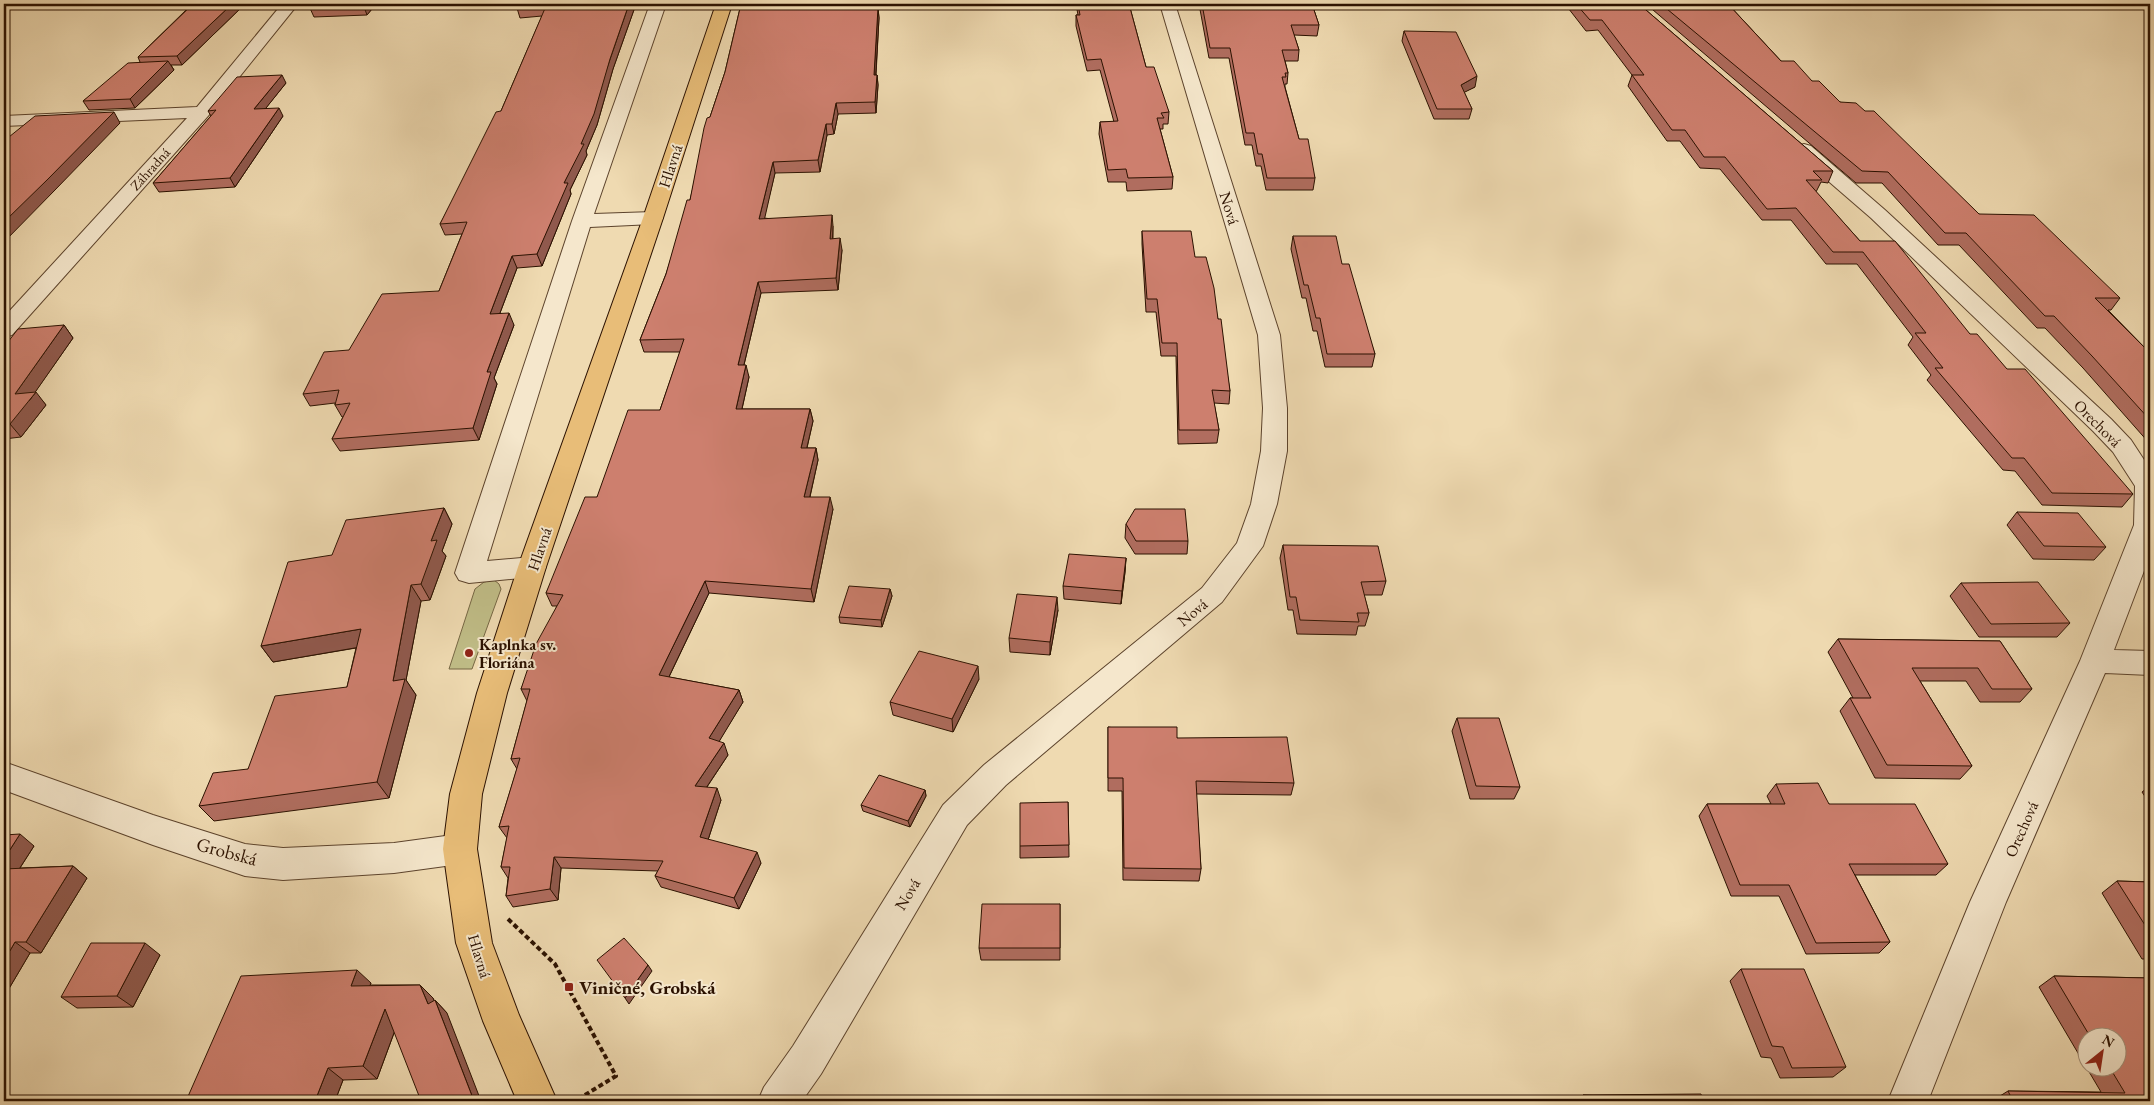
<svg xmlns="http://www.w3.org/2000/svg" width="2154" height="1105" font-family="'EB Garamond',serif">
	<rect width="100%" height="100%" fill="#efdab1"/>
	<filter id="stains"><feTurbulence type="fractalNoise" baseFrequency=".004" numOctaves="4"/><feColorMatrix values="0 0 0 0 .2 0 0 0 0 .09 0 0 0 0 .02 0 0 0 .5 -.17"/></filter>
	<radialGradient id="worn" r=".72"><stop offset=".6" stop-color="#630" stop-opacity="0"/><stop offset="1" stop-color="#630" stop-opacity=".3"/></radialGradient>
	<path fill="#c0bd87" stroke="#766744" d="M494 580 499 584 501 589 472 669H449L475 589 484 582Z"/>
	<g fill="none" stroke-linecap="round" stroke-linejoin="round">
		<defs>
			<path id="minor" d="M282 4H298L208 116 12 335 4 337V317L187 118 4 126V116L197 107Z
				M650 4H666L594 214 653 212 660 214 663 218 660 222 653 224 590 227 487 561 532 557 542 560 546 567 542 574 532 577 469 583 459 580 455 573 572 221Z
				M1160 4H1175L1280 335 1287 408V451L1277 504 1263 546 1222 602 1006 785 967 825 821 1074 802 1101H758L764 1087 793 1046 943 805 984 765 1202 588 1237 543 1251 504 1261 451 1263 408 1258 335Z
				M1804 144 1811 146 1885 210 2111 419 2131 440 2150 469V555L2114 650 2150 651V675L2105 673 2006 902 1928 1101H1888L1970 902 2080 661 2134 525 2135 486 2113 452 2093 431 1871 218 1797 154 1795 150 1797 146Z
				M4 762 153 815 245 844 283 848 394 843 460 834 472 838 477 849 472 860 460 864 394 873 283 880 245 876 153 845 4 790Z"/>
			<path id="major" d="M716 4H732L663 218 546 567 507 693 482 794 477 849 492 943 519 1015 557 1101H517L483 1021 456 943 443 849 450 794 477 693 518 567 643 218Z"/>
		</defs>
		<use href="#minor" stroke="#5c432c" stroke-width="2"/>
		<use href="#major" stroke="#2b1100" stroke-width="2"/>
		<path stroke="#2b1100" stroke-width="4" stroke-dasharray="5 3" stroke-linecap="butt" d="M508 919 555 964 616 1076 575 1101"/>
		<use href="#minor" fill="#f5e7cc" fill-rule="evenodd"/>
		<use href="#major" fill="#e8bd78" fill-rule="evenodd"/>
	</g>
	<path fill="#b06d5f" stroke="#2b1100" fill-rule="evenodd" d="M182 4H245L182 65H171L174 70 135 108 89 110 83 101 140 62 138 57 186 10Z
		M376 4 367 15 314 17 309 6Z
		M519 4H636L613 69 597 125 586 151 587 155 570 190 571 194 542 266 517 268 500 313 514 325 494 378 497 384 479 440 340 451 332 439 343 417H342L335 405V403L310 406 303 394 349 350 439 291 462 234 445 235 440 224 501 111 542 16 520 18 517 8Z
		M741 4H859V8H878L879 18 876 75H877L878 85 876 113 838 114 834 134 827 135 820 172 775 173 764 218 833 226V239L842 250 838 290 761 293 744 365 749 377 742 409H810L813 421 807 448H816L818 460 810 497 833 509 814 602 709 593 669 677 739 690 743 702 719 741 728 755 707 787 721 800 708 840 761 863 739 909 661 887 655 876 658 871 561 868 558 900 513 907 506 896 508 878 501 867 507 838 499 827 517 769 511 759 527 701 521 689 557 606H552L546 593 597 497 660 410 680 352H644L640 340 666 274 690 200 710 117 725 72Z
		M1076 4H1129L1146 67 1169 112 1168 124H1163V129H1160L1173 177 1172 189 1127 191 1126 182H1108L1099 134 1100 122H1114L1100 70 1087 71 1076 26V15H1078Z
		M1199 4H1312L1319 25 1317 36 1294 35 1299 50 1298 61H1285L1288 73 1287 84H1285V87L1299 139 1315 178 1313 190H1266L1261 166H1256L1252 145H1245L1229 58H1209Z
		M1565 4H1639L1833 171 1828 183 1821 182 1816 192 1860 241 1970 334 2007 369 2133 494 2122 507 2042 505 2015 471 2003 470 1927 380 1931 375 1908 345 1913 337 1857 264H1826L1791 220H1762L1720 169 1700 168 1680 141H1667L1628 86 1632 75 1598 30 1586 31Z
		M1646 4H1728L1781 61 1812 81 1840 102 1865 111 1979 214 2120 298 2111 310H2108L2150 353V444L2083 368 2045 328H2037L1959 245H1938L1882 183H1856Z
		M1404 31 1475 87 1464 92 1472 109 1469 119H1434L1402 41Z
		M286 83 265 109 283 116 235 187 159 192 153 183 211 116 208 111Z
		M1142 231 1195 257 1218 319 1230 391 1229 404 1214 403 1219 430 1217 443 1178 444 1176 356H1161L1156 312H1146L1142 244Z
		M1293 236 1342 264 1375 354 1372 367H1325L1317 331H1313L1306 298H1302L1291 249Z
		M64 325 73 338 35 392 46 405 21 437 4 439V347Z
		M444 508 452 524 442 551 446 556 430 600 421 601 406 680 416 695 389 798 214 821 199 806 248 769 347 687 356 648 273 662 261 646 332 555Z
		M2017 512 2106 547 2094 560 2033 559 2007 525Z
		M1126 524 1188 541 1187 554H1135L1125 538Z
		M1283 545 1386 581 1382 595H1364L1369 613 1365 626H1358L1356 635 1297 634 1293 610H1288L1280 558Z
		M1126 558 1125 572 1121 604 1064 599 1063 586Z
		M1961 583 2070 623 2057 637H1979L1950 596Z
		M890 589 892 596 882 627 840 623 839 617Z
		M1058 610 1050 655 1010 652 1009 638Z
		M1838 639 2000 641 2032 689 2020 702H1980L1966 681H1920L1972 766 1960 779 1875 778 1840 711 1850 698H1853L1828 652Z
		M979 679 953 732 893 715 890 702Z
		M1457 718 1520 787 1514 799H1470L1452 731Z
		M2150 720V730L2146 724Z
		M1108 727 1177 738 1294 783 1291 795 1196 794 1201 869 1199 881 1123 880 1122 791H1108Z
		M1776 784 1829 804 1948 864 1936 875H1855L1890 942 1879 953 1806 954 1779 896H1731L1699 816 1707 804H1771L1767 796Z
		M2150 786V804L2142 792Z
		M925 790 926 796 910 827 863 811 861 805Z
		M1068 802 1069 857 1020 858V846Z
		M4 835 34 846 20 868 73 866 87 878 41 953H30L4 997Z
		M2117 881 2150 882V959H2142L2102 893Z
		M1060 904V960H981L979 948Z
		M160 955 133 1007 77 1008 61 997Z
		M1741 969 1846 1067 1833 1077 1780 1078 1771 1058 1761 1057 1730 981Z
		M2054 976 2150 978V1101H1992L2008 1091 2101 1092 2039 987ZM2086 1038H2116V1068H2086Z
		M371 983 370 985H420L433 998 434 1001 435 1000 447 1013 394 1033 377 1079 343 1080 335 1101H186Z
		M1583 1095 1703 1101H1577Z"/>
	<path fill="#90594d" stroke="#2b1100" d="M232 4H245L182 65 177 56Z
		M363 4H376L367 15Z
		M629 4H636L613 69 597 125 586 151 587 155 570 190 571 194 542 266 537 254 564 183 581 144Z
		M857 4H859L858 19 856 9Z
		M878 8 879 18 875 86 874 75Z
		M168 61 174 70 135 108 130 99Z
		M282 75 286 83 258 118 254 109Z
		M877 75 878 85 876 113 875 102Z
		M1477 76 1475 87 1459 95 1461 85Z
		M836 103 838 114 834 134 832 124Z
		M279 108 283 116 235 187 230 178Z
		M114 112 120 123 55 190 4 242V222Z
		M826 124 827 135 820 172 818 160Z
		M773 162 775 173 762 230 759 219Z
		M832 215 833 226 832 250 830 239Z
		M840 238 842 250 838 290 836 278Z
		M512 256 517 268 495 326 490 314Z
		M758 282 761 293 741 377 738 365Z
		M509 313 514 325 494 378 497 384 479 440 473 428 487 372Z
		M64 325 73 338 29 401 36 392 46 405 21 437 10 424 15 394Z
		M746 365 749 377 739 422 736 409Z
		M810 409 813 421 804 460 801 448Z
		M816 448 818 460 807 509 804 497Z
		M830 497 833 509 814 602 811 589Z
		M444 508 452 524 442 551 446 556 430 600 421 584 431 541Z
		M1126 558 1125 572 1121 604 1122 591Z
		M705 581 709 593 664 687 659 675Z
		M411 585 421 601 406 680 416 695 389 798 377 782 393 681Z
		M890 589 892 596 882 627 881 620Z
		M1057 597 1058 610 1050 655V642Z
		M361 629 372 645 273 662 261 646Z
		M978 666 979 679 953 732 952 719Z
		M739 690 743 702 714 750 709 738Z
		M724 743 728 755 700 797 695 786Z
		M717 788 721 800 705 849 700 837Z
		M925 790 926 796 910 827 908 821Z
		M20 834 34 846 12 880 4 875V859Z
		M757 852 761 863 739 909 734 898Z
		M554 857 561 868 558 900 550 889Z
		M73 866 87 878 41 953 26 942Z
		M15 942 30 953 4 997V961Z
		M145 943 160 955 133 1007 117 996Z
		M648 965 652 971 629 1004 625 998Z
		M357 970 371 983 364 999 351 986Z
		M420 985 433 998 441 1017 428 1004Z
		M435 1000 447 1013 481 1101H474Z
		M385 1009 398 1022 377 1079 363 1066Z
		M328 1068 343 1080 335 1101H315Z"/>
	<path fill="#cd7f6e" stroke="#2b1100" d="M182 4H232L177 56 138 57 193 4Z
		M311 4H363L309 6Z
		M519 4H629L610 59 594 114 581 144H584L564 183H568L537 254 512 256 490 314 509 313 487 372H491L473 428 332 439 350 403 335 405 339 390 303 394 324 352 349 350 382 294 439 291 467 222 440 224 496 112 501 111 546 6 517 8Z
		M741 4H857L856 9 878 8 874 75H877L875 102 836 103 832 124H826L818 160 773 162 759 219 832 215 830 239 840 238 836 278 758 282 738 365H746L736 409H810L801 448H816L804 497H830L811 589 705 581 659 675 739 690 709 738 724 743 695 786 717 788 700 837 757 852 734 898 655 876 663 861 554 857 550 889 506 896 510 867H501L509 826 499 827 520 758 511 759 530 689H521L536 644 563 595 546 593 585 497H597L628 410H660L684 339 640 340 666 274 687 200H690L704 128 707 118 710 117 725 72Z
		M1078 4H1129L1146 67H1154L1169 112 1161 113 1164 118H1157L1173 177 1128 178 1126 169 1108 170 1100 122 1118 121 1101 59 1087 60 1076 15H1080Z
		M1202 4H1312L1319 25H1291L1299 50H1282L1288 73H1285L1286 77H1282L1299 139H1308L1315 178H1267L1262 154H1258L1254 133H1246L1230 48H1210Z
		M1576 4H1639L1833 171H1813L1822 180H1806L1860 241H1895L1970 334H1977L2007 369H2025L2133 494 2052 493 2024 458H2012L1935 368H1943L1915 333H1926L1863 252H1833L1796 208 1767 209 1725 157H1704L1685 130H1672L1632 75H1644L1602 20H1590Z
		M1661 4H1728L1781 61H1794L1812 81H1819L1840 102 1856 103 1865 111H1874L1979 214 2034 215 2120 298H2095L2150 353V420L2092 356 2054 316H2045L1966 233H1945L1888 172 1862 171Z
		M1404 31 1456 32 1477 76 1461 85 1472 109H1437Z
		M168 61 130 99 83 101 128 63Z
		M282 75 254 109 279 108 230 178 153 183 216 110 208 111 237 77Z
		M114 112 48 179 4 222V141L35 116Z
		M1142 231H1191L1195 257H1206L1214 288 1218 319H1221L1230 391 1212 390 1219 430H1179L1177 343H1162L1157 299H1147Z
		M1293 236H1336L1342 264H1349L1375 354H1327L1320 318H1316L1308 285H1304Z
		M64 325 15 394 36 392 10 424 4 425V347L18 329Z
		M444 508 431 541 437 540 421 584 411 585 393 681 405 679 377 782 199 806 213 773 248 769 275 696 347 687 361 629 261 646 288 562 332 555 346 520Z
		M1135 509H1185L1188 541H1136L1126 524Z
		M2017 512 2078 513 2106 547 2044 546Z
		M1283 545 1378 546 1386 581 1361 582 1369 613H1357L1359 622 1300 620 1296 597H1290Z
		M1069 554 1126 558 1122 591 1063 586Z
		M2038 582 2070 623 1991 624 1961 583Z
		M849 586 890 589 881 620 839 617Z
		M1017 594 1057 597 1050 642 1009 638Z
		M1838 639 2000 641 2032 689H1992L1978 668H1912L1972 766 1887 765 1850 698H1871Z
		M919 651 978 666 952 719 890 702Z
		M1457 718H1499L1520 787 1476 786Z
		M1108 727H1177V738L1287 737 1294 783 1196 781 1201 869 1124 868 1123 778H1108Z
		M879 775 925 790 908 821 861 805Z
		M1818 783 1829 804H1915L1948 864H1849L1890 942 1816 943 1789 885H1740L1707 804H1785L1776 784Z
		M1068 802 1069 845 1020 846V803Z
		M20 834 4 859V835Z
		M73 866 26 942H15L4 961V869Z
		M2117 881 2150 882V933Z
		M982 904H1060V948H979Z
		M624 938 648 965 625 998 597 960Z
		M91 943H145L117 996 61 997Z
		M1741 969H1804L1846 1067 1792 1068 1783 1047 1772 1046Z
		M357 970 351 986 420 985 428 1004 435 1000 474 1101H421L385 1009 363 1066 328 1068 315 1101H186L241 976Z
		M2054 976 2150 978V1017H2145L2150 1025V1044H2147L2150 1050V1101H2013L2008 1091 2125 1093 2110 1068H2116V1038H2091Z
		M1701 1094 1703 1101H1584L1583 1095Z"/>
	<g fill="#8f2418" stroke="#f5e7cc" stroke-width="2">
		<circle cx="469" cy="653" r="5"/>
		<rect x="564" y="982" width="10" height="10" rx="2.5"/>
	</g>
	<g text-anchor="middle" stroke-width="4" stroke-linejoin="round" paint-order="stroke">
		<g font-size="14" fill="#2b1100" stroke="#f5e7cc">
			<text transform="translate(150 169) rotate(-48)" y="5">Záhradná</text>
		</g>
		<g font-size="16" fill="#2b1100" stroke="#f5e7cc">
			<text transform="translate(670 166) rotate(-72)" y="6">Hlavná</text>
			<text transform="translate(1230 208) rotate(73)" y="6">Nová</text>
			<text transform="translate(2098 423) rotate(45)" y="6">Orechová</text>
			<text transform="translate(539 549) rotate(-71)" y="6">Hlavná</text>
			<text transform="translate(1192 612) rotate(-40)" y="6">Nová</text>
			<text transform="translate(2021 829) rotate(-66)" y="6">Orechová</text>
			<text transform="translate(907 894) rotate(-59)" y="6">Nová</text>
			<text transform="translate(480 956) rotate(73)" y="6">Hlavná</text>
		</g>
		<g font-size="16" font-weight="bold" fill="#2b1100" stroke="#f5e7cc" text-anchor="start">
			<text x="479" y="650">Kaplnka sv.<tspan x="479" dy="18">Floriána</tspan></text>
		</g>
		<g font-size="19" fill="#2b1100" stroke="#f5e7cc">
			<text transform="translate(227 851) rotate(15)" y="7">Grobská</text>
		</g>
		<g font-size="19" font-weight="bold" fill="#2b1100" stroke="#f5e7cc" text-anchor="start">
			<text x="579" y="994">Viničné, Grobská</text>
		</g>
	</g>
	<rect width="2154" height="1105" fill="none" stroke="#efdab1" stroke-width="20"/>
	<rect x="5" y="5" width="2144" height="1095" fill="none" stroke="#2b1100" stroke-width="2.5"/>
	<rect x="10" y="10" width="2134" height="1085" fill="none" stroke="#2b1100"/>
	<g transform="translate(2102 1052) rotate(30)"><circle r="24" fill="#f5e7cc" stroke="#a4917a"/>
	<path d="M0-4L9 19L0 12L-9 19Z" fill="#8f2418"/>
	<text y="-8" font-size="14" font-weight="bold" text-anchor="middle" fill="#2b1100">N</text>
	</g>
	<rect width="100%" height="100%" filter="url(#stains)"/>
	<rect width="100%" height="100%" fill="url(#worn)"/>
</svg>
